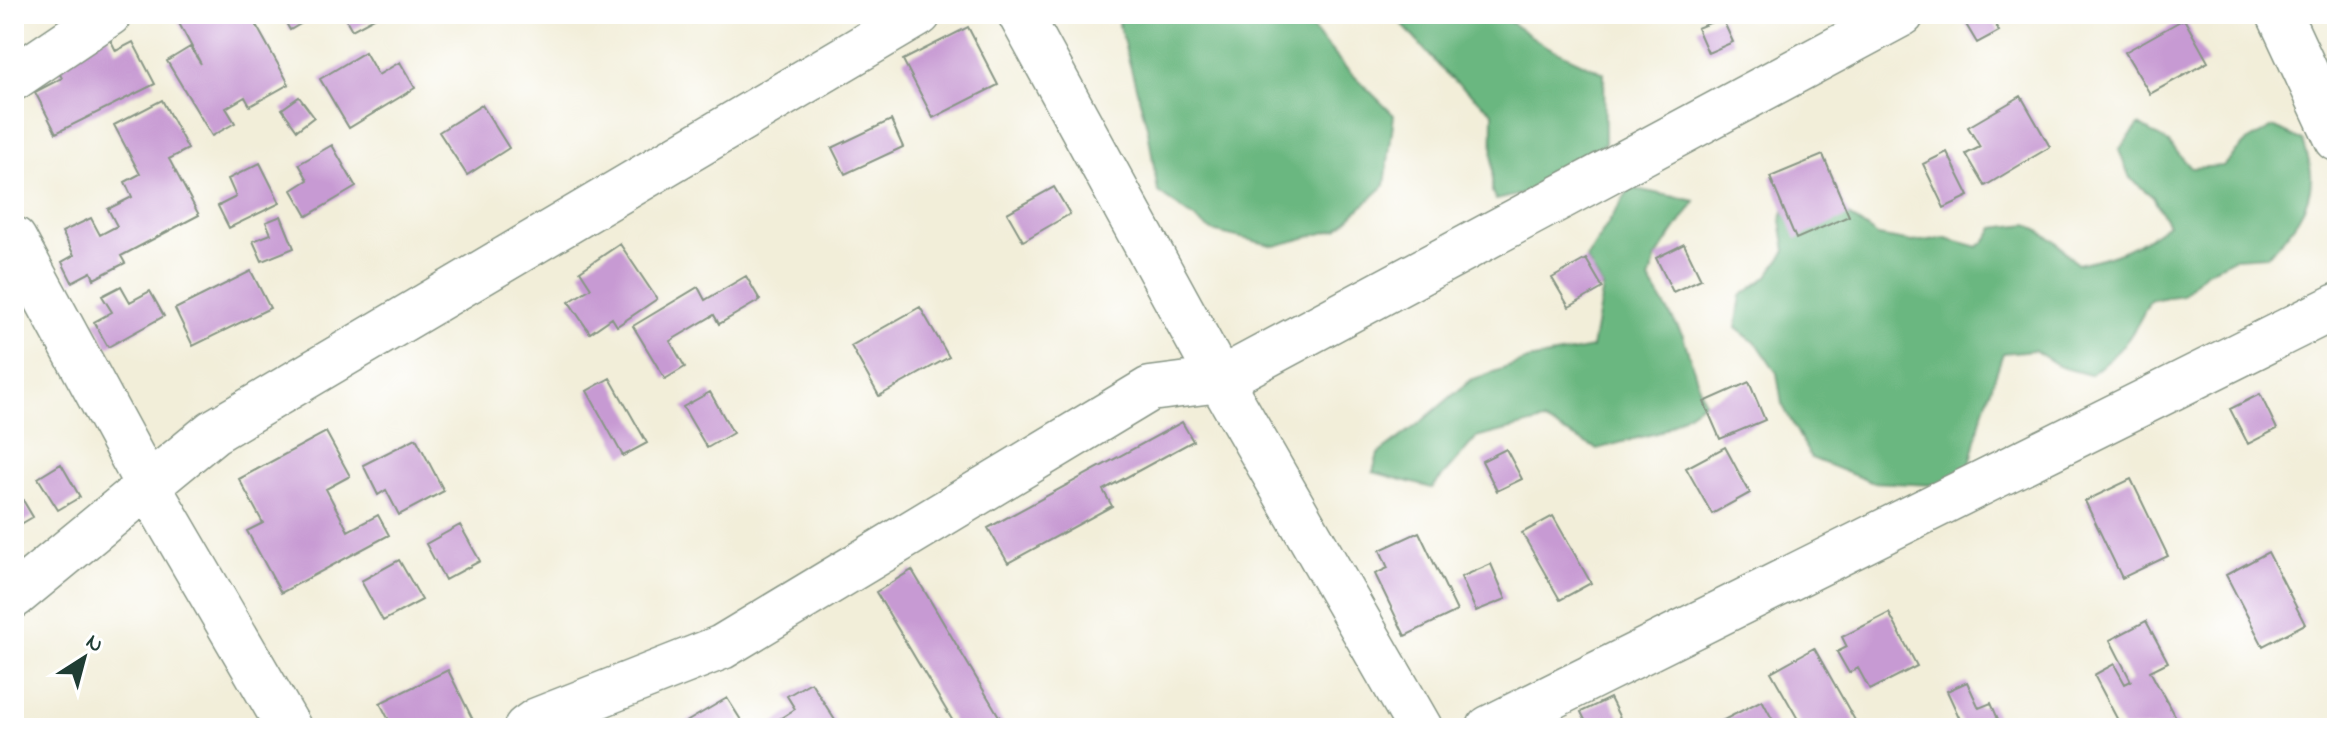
<svg xmlns="http://www.w3.org/2000/svg" width="2351" height="742" font-family="'Indie Flower',sans-serif">
	<rect width="100%" height="100%" fill="#fff"/>
	<filter id="ink" filterUnits="userSpaceOnUse"><feTurbulence type="fractalNoise" baseFrequency=".0125" numOctaves="2"/><feDisplacementMap in="SourceGraphic" scale="16" xChannelSelector="R" yChannelSelector="G"/><feConvolveMatrix kernelMatrix="1 2 1 2 8 2 1 2 1" color-interpolation-filters="sRGB"/></filter>
	<filter id="wash" filterUnits="userSpaceOnUse"><feTurbulence type="fractalNoise" baseFrequency=".006" numOctaves="4" result="noise"/><feDisplacementMap in="SourceGraphic" scale="32" xChannelSelector="R" yChannelSelector="G"/><feGaussianBlur stdDeviation="1.8" result="paint"/><feColorMatrix in="noise" values="0 0 0 0 0 0 0 0 0 0 0 0 0 0 0 0 0 1.4 0 .05"/><feComposite in="paint" operator="in"/></filter>
	<g filter="url(#wash)">
		<rect width="100%" height="100%" fill="#f2eed9"/>
		<path fill="#6ab780" stroke="#447a5a" stroke-width="2" d="M1116 14H1307L1317 27 1305 20 1346 68 1394 115 1385 185 1338 229 1275 246 1212 231 1158 192 1148 130Z
			M1393 14H1498L1546 46 1604 73 1605 143 1557 186 1496 200 1492 192 1493 112 1446 74Z
			M2139 125 2169 143 2191 168 2223 166 2245 143 2273 127 2303 141C2306 151 2310 162 2311 173 2313 207 2289 234 2267 256L2234 258 2205 272 2182 295 2150 300C2132 337 2123 350 2090 375L2061 367 2034 350 2003 353 1981 418 1966 483 1933 485 1871 482 1811 458 1782 404 1777 373 1759 346 1736 328 1741 296 1767 277 1786 251 1781 220 1792 189 1824 199 1878 236 1912 242 1946 238 1978 247 1985 242 1994 228 2028 224 2055 241 2077 264C2116 256 2136 248 2168 224L2153 197 2130 178 2119 150Z
			M1630 188 1695 201 1656 258 1649 280 1683 336 1704 402 1660 432 1597 449 1543 421 1476 438 1432 488 1373 472 1378 454 1421 422 1471 380 1528 360 1592 348 1603 288 1586 259Z"/>
		<g id="blocks">
			<path fill="#c79ad3" d="M174 14H250L289 84 250 106 245 97 226 108 235 123 212 136 167 61 190 47 201 64Z
				M281 14H317L290 30Z
				M343 14H376L378 16 352 30Z
				M1976 14H1989L1999 31 1977 43 1964 21Z
				M1722 18 1733 42 1708 53 1697 28Z
				M2184 19 2208 62 2150 94 2125 52Z
				M104 27 116 51 133 42 155 84 56 133 35 92 62 78 49 55Z
				M968 27 998 85 933 118 903 60Z
				M365 52 378 75 400 62 415 88 349 128 320 79Z
				M2021 96 2050 147 1985 186 1966 154 1980 147 1968 127Z
				M299 97 314 117 297 130 282 109Z
				M162 100 188 149 169 159 199 215 121 256 125 263 94 279 91 272 72 282 62 262 74 255 62 232 91 218 100 235 117 226 108 209 132 197 125 182 140 174 114 125Z
				M482 105 509 148 467 175 439 132Z
				M891 120 903 147 845 174 832 148Z
				M332 145 356 187 307 216 292 190 308 180 299 164Z
				M1947 152 1969 196 1944 208 1923 164Z
				M1823 155 1849 216 1796 239 1770 177Z
				M260 163 280 203 229 228 218 206 236 197 228 179Z
				M1054 187 1070 214 1023 241 1007 213Z
				M281 216 294 248 262 261 253 241 271 234 266 222Z
				M620 244 657 299 617 326 612 318 590 333 569 302 591 288 580 271Z
				M1684 244 1701 279 1673 292 1656 258Z
				M1586 259 1603 288 1569 307 1552 278Z
				M251 271 270 308 193 346 175 309Z
				M746 276 760 300 719 324 714 315 670 341 685 367 665 379 633 326 698 287 705 300Z
				M121 286 130 302 150 291 164 316 108 347 94 322 112 312 102 296Z
				M920 307 949 357 879 396 851 346Z
				M610 378 647 443 623 456 587 391Z
				M1749 382 1765 420 1720 439 1704 402Z
				M710 392 733 433 707 448 683 407Z
				M2260 394 2277 429 2248 444 2230 409Z
				M1182 422 1193 441 1103 490 1112 506 1008 563 988 528Z
				M326 432 350 476 326 489 348 531 378 515 389 535 281 593 247 531 263 523 239 479Z
				M416 438 444 491 399 515 386 490 378 495 363 465Z
				M1725 447 1750 493 1712 514 1686 468Z
				M1506 449 1522 479 1497 491 1482 461Z
				M61 464 80 497 58 510 38 478Z
				M2131 479 2168 556 2122 578 2085 501Z
				M14 485 33 517 14 528Z
				M1553 516 1591 583 1560 600 1522 533Z
				M460 525 480 561 445 580 426 544Z
				M1419 532 1457 611 1405 636 1375 574 1388 568 1380 550Z
				M2268 552 2305 624 2263 646 2226 575Z
				M399 560 422 600 383 621 361 581Z
				M1491 564 1506 599 1476 611 1461 577Z
				M912 570 1006 728H957L876 592Z
				M1889 613 1917 666 1870 690 1858 668 1849 673 1837 652 1847 647 1842 637Z
				M2146 621 2168 662 2150 671 2181 728H2122L2094 675 2114 664 2125 684 2131 681 2110 640Z
				M1814 648 1856 722 1845 728H1803L1771 672Z
				M448 670 477 728H393L380 703Z
				M811 682 838 725 834 728H776L773 723 795 709 787 696Z
				M1967 682 1979 708 1991 703 2002 728H1964L1947 691Z
				M727 698 746 728H683L681 725Z
				M1610 698 1625 728H1589L1581 712Z
				M1762 700 1777 728H1721L1718 723Z"/>
		</g>
	</g>
	<g filter="url(#ink)">
		<use href="#blocks" fill-opacity="0" stroke="#889686" stroke-width="2"/>
		<g fill="none" stroke-linecap="round" stroke-linejoin="round">
			<defs>
				<path id="street" d="M1020 14 1220 380 1420 728
					M2279 14 2337 139
					M14 78 109 14
					M14 239 148 486 289 728
					M14 596 213 432 919 14
					M526 728 537 720 722 647 1150 389 1220 380 1902 14
					M1489 728 2337 306"/>
			</defs>
			<use href="#street" stroke="#889686" stroke-width="47"/>
			<use href="#street" stroke="#fff" stroke-width="44"/>
		</g>
	</g>
	<rect width="2351" height="742" fill="none" stroke="#fff" stroke-width="48"/>
	<g transform="translate(84 658) rotate(36)" stroke="#ffffff" stroke-width="6" paint-order="stroke">
	<path d="M0-6L14 30L0 20L-14 30Z" fill="#1f3d34"/>
	<text y="-12" font-size="22" font-weight="bold" text-anchor="middle" fill="#1f3d34">N</text>
	</g>
</svg>
